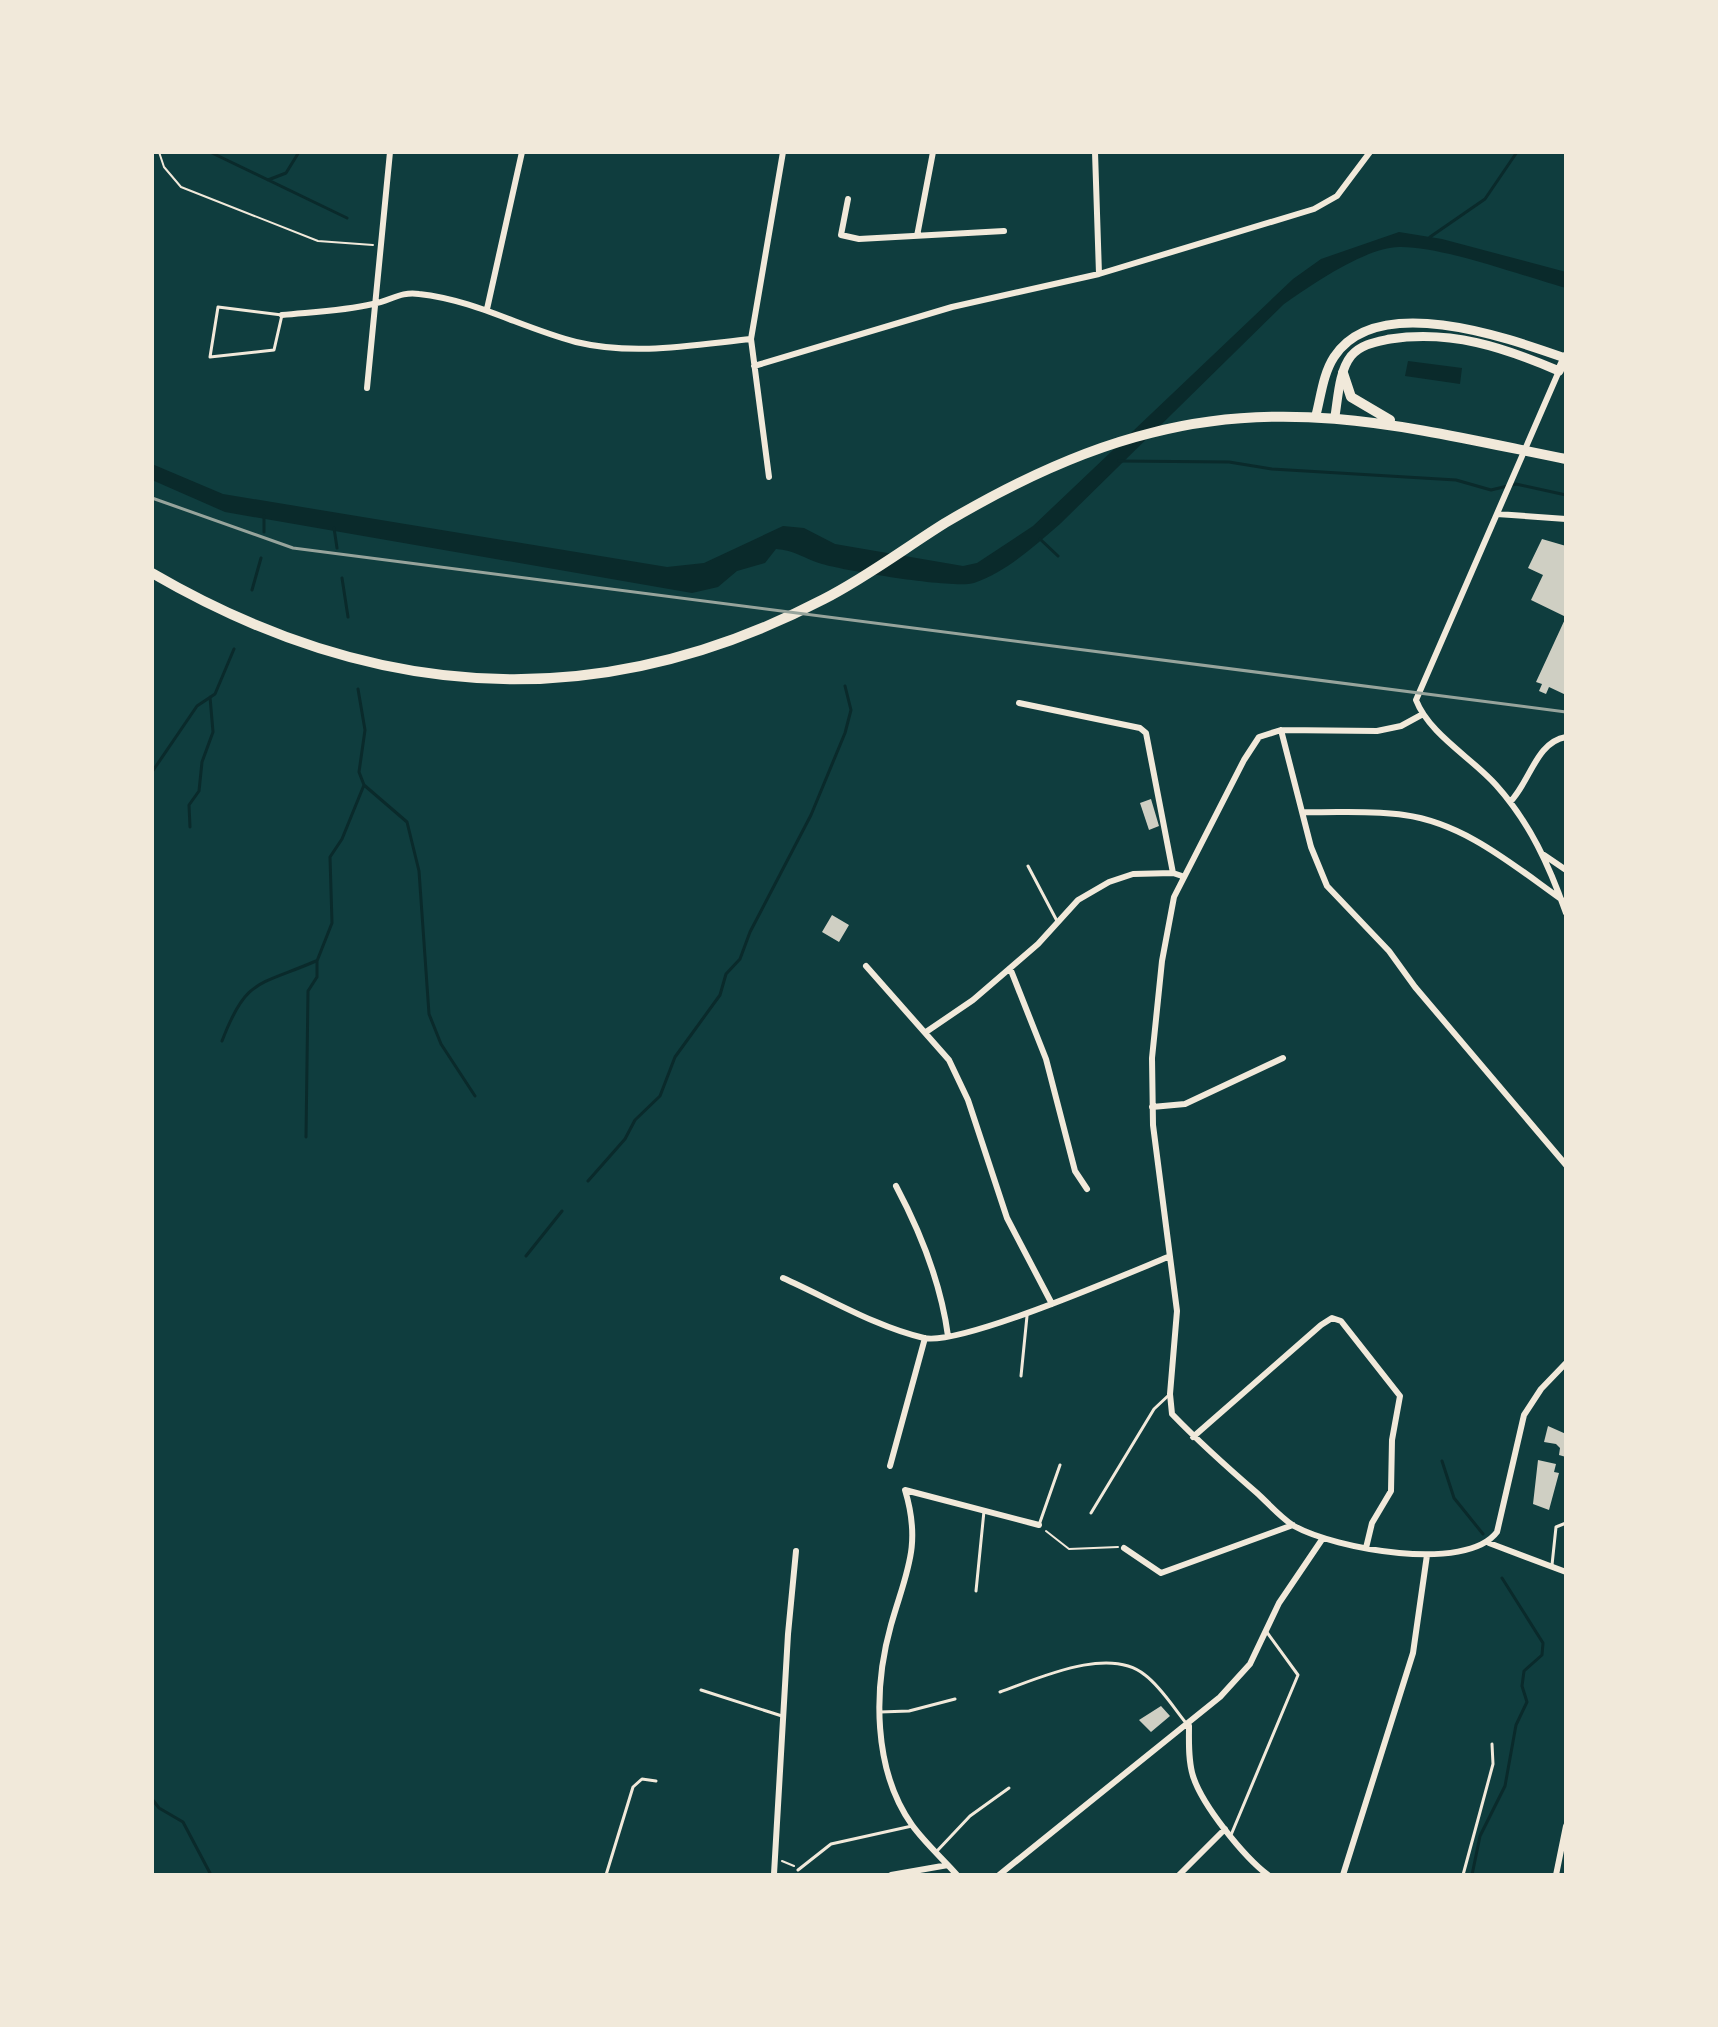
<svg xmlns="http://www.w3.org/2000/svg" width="1718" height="2027" font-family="'Sofia Sans Condensed',sans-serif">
	<rect width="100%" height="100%" fill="#0f3d3e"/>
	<path fill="#0a2a2b" d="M1399 232 1442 239 1566 272V288C1522 276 1442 246 1399 247 1366 247 1310 286 1284 304L1060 524C1034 546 1008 571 974 583 954 589 846 571 822 564 805 559 794 550 776 549L765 563 737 571 718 587 692 593 225 512 152 480V464L223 494 667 567 704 563 783 526 804 528 835 544 963 566 977 563 1033 526 1293 279 1321 259Z
		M1408 361 1462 368 1460 384 1405 376Z"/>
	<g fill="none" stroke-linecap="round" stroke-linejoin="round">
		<path stroke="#0a2a2b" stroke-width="3" d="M210 152 347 218
			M268 180 286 173 299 152
			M1430 237 1485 199 1517 152
			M1119 461 1229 462 1272 469 1456 480 1491 490 1516 484 1566 495
			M264 516V532
			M334 528 337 548
			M1040 539 1058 556
			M342 578 348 617
			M252 590 261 558
			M152 772 197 706 215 694 234 649
			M364 785 407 822 419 871 429 1014 441 1044 475 1096
			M190 827 189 805 199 791 202 762 213 732 210 697
			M222 1041C246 978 258 986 316 961
			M306 1137 308 991 317 977V961L332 923 330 857 342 839 364 785 359 772 365 730 358 689
			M588 1181 625 1139 635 1120 660 1096 675 1057 720 995 726 974 740 959 750 932 811 815 845 733 851 710 845 686
			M526 1256 562 1211
			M1442 1461 1454 1498 1483 1534
			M152 1799 159 1808 183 1822 211 1875
			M1472 1875 1480 1836 1505 1786 1516 1725 1527 1702 1522 1686 1524 1671 1542 1655 1543 1643 1502 1578"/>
	</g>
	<path fill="#cfcfc3" d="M1542 539 1566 546V695L1549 687 1546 694 1539 691 1542 684 1536 682 1566 617 1531 600 1543 575 1528 568Z
		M1151 799 1159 826 1149 830 1140 803Z
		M832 915 849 925 839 942 822 932Z
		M1548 1426 1566 1434V1457L1559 1455 1560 1448 1556 1444 1544 1442Z
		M1538 1460 1556 1464 1554 1472 1559 1473 1549 1510 1533 1504Z
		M1161 1706 1170 1716 1151 1732 1139 1720Z"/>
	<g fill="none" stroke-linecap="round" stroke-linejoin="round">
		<path stroke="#f1e9da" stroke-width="2" d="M159 152 164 167 181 187 318 241 373 245
			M1046 1531 1069 1549 1118 1547
			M782 1861 794 1866"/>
		<path stroke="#f1e9da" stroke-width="3" d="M218 307 282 315 274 350 210 357Z
			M1028 866 1057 921
			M1021 1376 1027 1316
			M1091 1513 1154 1409 1170 1394
			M1039 1525 1060 1465
			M1552 1565 1556 1527 1566 1523
			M976 1591 984 1511
			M701 1690 782 1716
			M1000 1692C1037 1679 1109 1645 1145 1675 1161 1687 1173 1707 1186 1723
			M880 1712 909 1711 955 1699
			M1231 1835 1298 1675 1266 1631
			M937 1851 970 1816 1009 1788
			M798 1870 831 1844 912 1826
			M606 1875 633 1787 642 1779 656 1781
			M1463 1875 1493 1764 1492 1744"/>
		<path stroke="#f1e9da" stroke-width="6" d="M1095 152 1099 274
			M848 199 841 235 859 239 1004 231
			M917 236 933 152
			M487 309 522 152
			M282 315C312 312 343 311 373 304 390 301 401 291 419 294 475 300 522 328 576 342 634 356 693 345 751 339
			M754 366 952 307 1099 274 1314 209 1337 196 1370 152
			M1559 371 1416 700C1429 734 1472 758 1496 785 1530 823 1549 865 1566 913
			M367 388 390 152
			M769 477 751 339 783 152
			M1497 514 1566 519
			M1019 703 1140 728 1146 733 1173 873
			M1423 714 1401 726 1377 731 1281 730 1259 737 1244 760 1174 897 1162 961 1152 1058 1153 1125 1177 1311 1170 1394 1172 1414C1199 1442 1228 1468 1257 1493 1269 1504 1281 1518 1294 1526 1335 1549 1466 1573 1497 1532L1524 1415 1541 1389 1566 1363
			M1281 730 1311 847 1327 886 1389 951 1415 987 1566 1165
			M1510 802C1530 782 1536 742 1566 737
			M1304 812C1337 813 1371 810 1404 815 1464 823 1513 865 1561 899
			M1544 855 1566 870
			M866 966 949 1060 968 1100 1007 1218 1052 1304
			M1010 968 1046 1059 1075 1171 1087 1189
			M926 1032 973 1000 1038 944 1078 900 1109 882 1133 874 1173 873 1182 876
			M1152 1107 1185 1104 1283 1058
			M896 1186C921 1233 941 1284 948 1336
			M783 1278C828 1298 876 1327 924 1338 961 1346 1126 1274 1168 1257
			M1193 1437 1321 1325 1332 1318 1341 1321 1400 1396 1392 1440 1391 1491 1372 1523 1366 1548
			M890 1466 925 1338
			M1489 1543 1566 1572
			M1124 1548 1161 1573 1293 1525
			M1189 1726C1189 1742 1188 1760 1193 1776 1202 1805 1244 1857 1268 1875
			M774 1874 788 1634 796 1551
			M891 1875 948 1865
			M957 1875C943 1859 925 1843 912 1825 873 1770 873 1689 891 1625 906 1572 922 1546 905 1490L1039 1525
			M999 1875 1220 1697 1250 1664 1279 1603 1323 1538
			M1179 1875 1225 1829
			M1343 1875 1413 1653 1427 1555
			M1556 1875 1566 1826"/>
		<path stroke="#f1e9da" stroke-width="9" d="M1316 415C1321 396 1323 374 1334 357 1377 291 1508 338 1565 358
			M1335 416C1338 398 1339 371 1351 356 1361 344 1376 342 1390 339 1452 330 1503 347 1559 371L1566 356"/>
		<path stroke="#f1e9da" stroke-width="10" d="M1343 373 1351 397 1390 420
			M152 573C372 701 596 718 824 599 867 577 905 548 945 523 1009 485 1078 451 1151 433 1296 395 1424 431 1566 459"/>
		<path stroke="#97a49c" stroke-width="3" d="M152 498 293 548 1566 712"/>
	</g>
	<rect width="1718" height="2027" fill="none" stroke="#f1e9da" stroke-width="308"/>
</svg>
